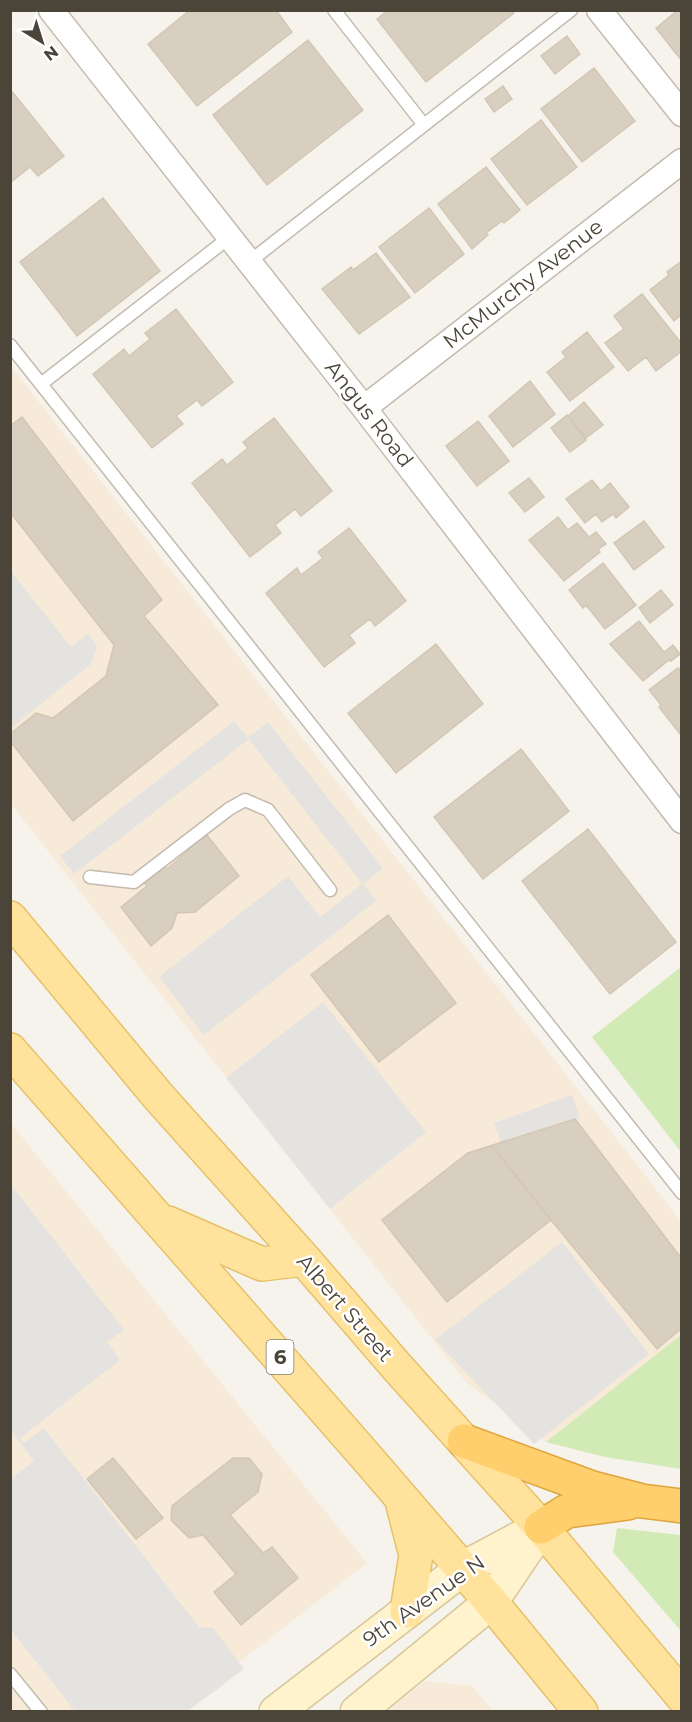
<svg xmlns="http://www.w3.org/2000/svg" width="692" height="1722" font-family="Montserrat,sans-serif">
	<rect width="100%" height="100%" fill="#f6f3ec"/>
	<path fill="#f7ead8" d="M10 365 681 1221V1335L546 1442 466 1382 11 804Z
		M10 1122 367 1563 176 1711H11Z
		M425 1681 472 1686 493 1711H385Z"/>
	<path fill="#d2eab5" d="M681 967V1152L592 1037Z
		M681 1335V1469L605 1457 546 1442Z
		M617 1528 681 1535V1631L613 1552Z"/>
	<path fill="#e5e3e0" d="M10 570 71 647 88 634 97 646 91 664 11 728Z
		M234 721 248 738 268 722 383 868 363 884 376 901 204 1035 159 977 288 876 320 917 362 884 249 739 74 874 60 856Z
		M323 1002 426 1132 330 1209 226 1078Z
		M572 1095 580 1118 501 1143 494 1123Z
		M10 1183 124 1330 107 1342 120 1360 20 1438 24 1443 44 1428 199 1627 213 1628 244 1669 188 1711H75L11 1630V1479L34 1461 11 1431Z
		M562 1242 649 1354 534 1444 435 1340Z"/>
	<path fill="#d8cfc1" stroke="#d3c7b4" stroke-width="1.5" d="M190 10H276L292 32 197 106 148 44Z
		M388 10H512L514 13 426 82 377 19Z
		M678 10H682V61L656 28Z
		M567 36 580 54 555 74 541 56Z
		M308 40 363 110 267 185 213 115Z
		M594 68 635 121 582 162 541 109Z
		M503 86 512 99 494 112 485 99Z
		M10 89 64 156 38 176 30 167 10 183Z
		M541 120 577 167 527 205 491 159Z
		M486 167 520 210 504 223 502 221 486 233 488 235 472 249 438 204Z
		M103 198 160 271 77 336 20 262Z
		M429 208 464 254 415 293 379 247Z
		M376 253 410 297 359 334 322 289 351 267 353 270Z
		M682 261V314L674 321 650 290 669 275 667 272Z
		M642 294 682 344V351L656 371 646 357 628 371 605 343 624 329 614 316Z
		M176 309 233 382 202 406 197 400 176 416 183 424 152 448 93 374 124 349 129 356 150 339 145 333Z
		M587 332 614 367 570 401 547 372 566 357 562 352Z
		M530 381 555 414 513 447 489 416Z
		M584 402 603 425 586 438 568 416Z
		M567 415 586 440 570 452 551 428Z
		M22 417 162 600 144 616 218 705 73 821 10 741V734L36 713 53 718 106 676 114 645 10 512V426Z
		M274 418 332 491 301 516 295 509 275 525 281 533 250 557 192 483 222 459 227 465 248 448 243 442Z
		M478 421 509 461 477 486 446 446Z
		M529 478 544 497 525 512 509 493Z
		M592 480 601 491 610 483 629 507 616 518 613 514 602 522 596 514 585 523 566 499Z
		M558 517 568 530 577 523 589 537 596 532 606 544 598 549 600 552 564 581 529 540Z
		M644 521 664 547 634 570 614 543Z
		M349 528 406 601 375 626 370 619 349 635 355 643 324 667 266 593 297 568 301 575 323 558 318 552Z
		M603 563 636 605 605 629 586 605 583 608 569 590Z
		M661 590 673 605 650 623 639 608Z
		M639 621 664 652 673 645 680 654 671 661 669 660 643 681 610 644Z
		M436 644 483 704 396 773 348 713Z
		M678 668 682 671 681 735 659 707 661 705 649 690Z
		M521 749 569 811 483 879 434 817Z
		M588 829 676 942 610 994 522 881Z
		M198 835 201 840 207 835 239 876 195 912 177 913 172 928 151 946 121 907 147 886 142 880 163 864 167 869 189 850 185 845Z
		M388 915 456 1003 379 1062 311 975Z
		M575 1119 682 1259V1328L657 1349 551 1220 447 1302 382 1220 468 1153Z
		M492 1146 551 1220 447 1302 382 1220 468 1153Z
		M113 1458 163 1518 136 1539 87 1479Z
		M233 1458H249L262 1474 258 1492 230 1515 263 1553 272 1547 298 1578 241 1625 214 1592 236 1574 203 1535 189 1538 171 1520 172 1506Z"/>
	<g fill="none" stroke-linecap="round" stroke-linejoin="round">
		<defs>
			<path id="lane" d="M334 10 424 125
				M249 262 571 10
				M10 345 682 1193
				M41 384 230 237
				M90 877 134 882 229 809 245 800 268 810 330 890
				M10 1674 41 1712"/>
			<path id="street" d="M51 10 364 408 682 821
				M599 10 682 114
				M364 408 682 161"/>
			<path id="secondary" d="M276 1712 462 1569 541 1527
				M357 1712 491 1602 539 1531"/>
			<path id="primary" d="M10 918 158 1096 304 1259 397 1367 541 1527 682 1696
				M10 1050 368 1459 491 1602 581 1712
				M168 1223 262 1264 304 1259
				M403 1505 416 1555 407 1611"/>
			<path id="highway" d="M464 1441 592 1488 642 1501 682 1506
				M541 1527 567 1511 628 1503"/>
		</defs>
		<use href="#lane" stroke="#c2bbae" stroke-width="15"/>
		<use href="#street" stroke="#c2bbae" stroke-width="27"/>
		<use href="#secondary" stroke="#d6c79b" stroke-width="36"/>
		<use href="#primary" stroke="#e6c16a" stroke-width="36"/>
		<use href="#highway" stroke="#e0a43c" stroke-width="36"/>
		<use href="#lane" stroke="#fff" stroke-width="12"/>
		<use href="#street" stroke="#fff" stroke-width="24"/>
		<use href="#secondary" stroke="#fff3cd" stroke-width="33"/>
		<use href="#primary" stroke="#ffe39c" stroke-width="33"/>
		<use href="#highway" stroke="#ffcf6e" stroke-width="33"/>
	</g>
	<g text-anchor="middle" stroke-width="5" stroke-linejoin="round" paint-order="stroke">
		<rect fill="#fff" stroke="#817c74" stroke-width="1.5" x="266.5" y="1340" width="27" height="34" rx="4.5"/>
		<g font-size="20" font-weight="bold" fill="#4b4439">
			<text x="280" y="1364">6</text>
		</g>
		<g font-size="21" fill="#4b4439" stroke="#fff">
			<text transform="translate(523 284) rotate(-38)" y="7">McMurchy Avenue</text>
			<text transform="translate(369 414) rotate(52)" y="7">Angus Road</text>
			<text transform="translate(345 1308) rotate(49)" y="7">Albert Street</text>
			<text transform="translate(424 1601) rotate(-35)" y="7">9th Avenue N</text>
		</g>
	</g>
	<rect width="692" height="1722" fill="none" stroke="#4b4439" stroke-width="24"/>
	<g transform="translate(42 42) rotate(142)" stroke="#ffffff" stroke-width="4.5" paint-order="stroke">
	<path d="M0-4.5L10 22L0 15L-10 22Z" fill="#4b4439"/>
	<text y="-9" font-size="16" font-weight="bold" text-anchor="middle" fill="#4b4439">N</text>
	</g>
</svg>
